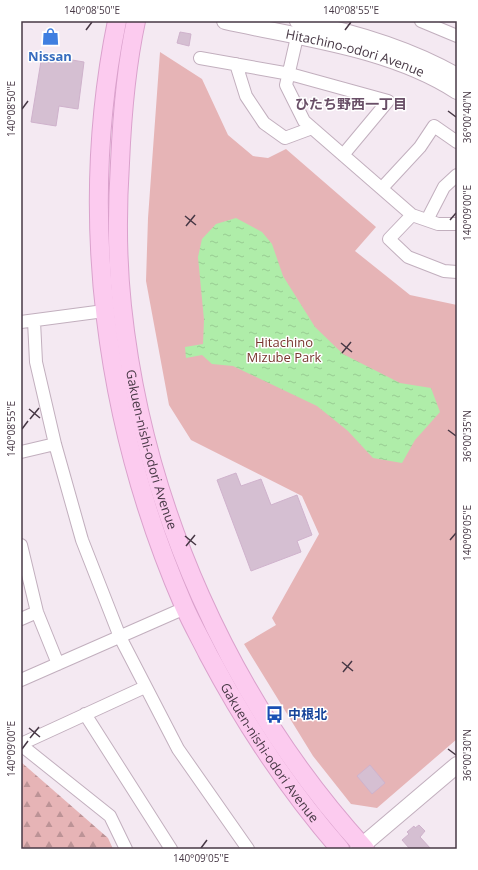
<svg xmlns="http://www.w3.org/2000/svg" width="478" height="870" font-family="'Open Sans','Noto Sans JP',sans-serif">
	<defs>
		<pattern id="forest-firs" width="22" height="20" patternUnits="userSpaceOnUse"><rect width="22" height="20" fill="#e6b4b6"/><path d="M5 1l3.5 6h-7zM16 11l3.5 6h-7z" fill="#bc9396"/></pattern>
		<pattern id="water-ripples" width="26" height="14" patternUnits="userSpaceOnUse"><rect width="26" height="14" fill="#afeda9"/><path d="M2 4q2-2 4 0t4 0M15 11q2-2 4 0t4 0" fill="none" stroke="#98cc93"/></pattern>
	</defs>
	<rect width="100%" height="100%" fill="#f4e9f2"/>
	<path fill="url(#forest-firs)" d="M21 762 108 838 113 849H21Z"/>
	<path fill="#e6b4b6" d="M160 52 202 79 228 135 253 156 268 158 286 149 376 227 355 251 410 295 457 305V739L377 808 351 804 313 756 244 644 276 625 272 618 319 534 302 496 191 440 169 405 146 281 148 218Z"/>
	<path fill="url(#water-ripples)" d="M236 218 262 232 272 244 283 276 315 327 343 354 400 383 431 388 440 412 415 440 402 463 373 458 348 431 317 406 233 366 212 364 202 355 186 358 185 347 203 344 204 320 198 257 202 239 216 224Z"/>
	<path fill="#d5bfd2" stroke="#cfb2cc" d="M180 32 191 34 189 46 177 43Z
		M42 55 84 62 78 109 59 106 56 126 31 122Z
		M236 473 241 486 261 479 271 505 297 495 312 535 297 541 301 552 251 571 217 480Z
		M370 765 385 783 372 794 357 776Z
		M419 825 425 831 420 837 431 849H410L402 840 409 834 407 832 414 826 415 828Z"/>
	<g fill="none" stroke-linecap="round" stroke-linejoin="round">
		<defs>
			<path id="minor" d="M421 21 457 36
				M297 37 286 85 304 121 412 215 438 224H457
				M200 58 290 74 388 101 343 155
				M236 64 246 96 264 123 285 138 312 128
				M382 188 420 147 434 126 457 142
				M412 215 389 239 408 257 444 271 457 272
				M427 220 444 187 457 175
				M34 321 36 362 55 444 82 540 120 637 178 749 248 849
				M21 322 104 311
				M21 452 55 444
				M21 545 37 612 58 664
				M21 619 37 612
				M21 680 185 608
				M85 714 171 849
				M21 744 145 687
				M21 745 110 816 126 849"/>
			<g id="tertiary">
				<path id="s1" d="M225 21C301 38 391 48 457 91"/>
				<path d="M298 21C353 32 408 48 457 76"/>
				<path d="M358 849 457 765"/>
			</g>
			<g id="secondary">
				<path id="s2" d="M117 21C77 216 105 424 184 606 191 622 200 638 208 654 245 724 288 789 340 849"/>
				<path id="s3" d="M136 21C126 67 122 116 120 163 117 210 117 259 122 306 143 505 230 701 365 849"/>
			</g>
		</defs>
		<use href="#minor" stroke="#c2afbe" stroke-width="14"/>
		<use href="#tertiary" stroke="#c2afbe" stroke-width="18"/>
		<use href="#secondary" stroke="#daa1cc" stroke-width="20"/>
		<use href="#minor" stroke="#fff" stroke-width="12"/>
		<use href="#tertiary" stroke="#fff" stroke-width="16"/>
		<use href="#secondary" stroke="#fccbef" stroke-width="18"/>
	</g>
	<path fill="none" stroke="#473845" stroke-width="1.5" d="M86 30 92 22M345 30 351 22M22 109 28 101M448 111 456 117M185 216 196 225M450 220 456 213M186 226 195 215M341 343 352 352M342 353 351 342M29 409 40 418M30 419 39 408M22 429 28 421M448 430 456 436M185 536 196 545M450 540 456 533M186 546 195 535M342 662 353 671M343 672 352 661M29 728 40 737M30 738 39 727M22 749 28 741M448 749 456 755M201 848 207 840"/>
	<defs>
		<symbol id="shop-bare" viewBox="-9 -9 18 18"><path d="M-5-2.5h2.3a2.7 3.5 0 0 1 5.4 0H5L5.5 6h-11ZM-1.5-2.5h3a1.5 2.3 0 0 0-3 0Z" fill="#3f7fe0" stroke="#fff" stroke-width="2.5" paint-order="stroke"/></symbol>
		<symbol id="bus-bare" viewBox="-9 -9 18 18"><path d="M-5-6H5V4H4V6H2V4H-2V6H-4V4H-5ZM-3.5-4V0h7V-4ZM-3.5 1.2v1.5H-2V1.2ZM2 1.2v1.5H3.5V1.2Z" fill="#1a4fb4" stroke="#fff" stroke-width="2.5" paint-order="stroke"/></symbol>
	</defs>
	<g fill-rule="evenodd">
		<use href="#shop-bare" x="38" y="24" width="25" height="25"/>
		<use href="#bus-bare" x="262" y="702" width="25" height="25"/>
	</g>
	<g text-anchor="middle" stroke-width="3" stroke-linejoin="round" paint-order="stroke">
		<g font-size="13" fill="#473845" stroke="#fff">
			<text dy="5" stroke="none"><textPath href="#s1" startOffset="134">Hitachino-odori Avenue</textPath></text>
			<text dy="5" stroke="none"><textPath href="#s3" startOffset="433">Gakuen-nishi-odori Avenue</textPath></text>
			<text dy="5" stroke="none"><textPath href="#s2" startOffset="768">Gakuen-nishi-odori Avenue</textPath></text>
		</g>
		<g font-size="13" font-weight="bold" fill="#366cbe" stroke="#fff">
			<text x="50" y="61">Nissan</text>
		</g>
		<g font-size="13" fill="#77362d" stroke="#fff">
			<text x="284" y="347">Hitachino<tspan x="284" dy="15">Mizube Park</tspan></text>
		</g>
		<g font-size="13" font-weight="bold" fill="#164399" stroke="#fff" text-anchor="start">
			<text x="288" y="719">中根北</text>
		</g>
		<g font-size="14" font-weight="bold" fill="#694f67" stroke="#fff">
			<text x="351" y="109">ひたち野西一丁目</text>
		</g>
	</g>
	<rect width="478" height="870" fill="none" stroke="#ffffff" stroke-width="44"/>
	<rect x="22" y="22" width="434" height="826" fill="none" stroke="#473845" stroke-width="1.5"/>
	<g font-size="10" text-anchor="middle" fill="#473845">
		<text x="92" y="14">140°08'50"E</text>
		<text x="351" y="14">140°08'55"E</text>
		<text transform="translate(11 109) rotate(-90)" y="4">140°08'50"E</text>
		<text transform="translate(467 117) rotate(-90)" y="4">36°00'40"N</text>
		<text transform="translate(467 213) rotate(-90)" y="4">140°09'00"E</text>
		<text transform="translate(11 429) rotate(-90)" y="4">140°08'55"E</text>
		<text transform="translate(467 436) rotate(-90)" y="4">36°00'35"N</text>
		<text transform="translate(467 533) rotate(-90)" y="4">140°09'05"E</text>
		<text transform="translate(11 749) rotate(-90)" y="4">140°09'00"E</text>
		<text transform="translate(467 755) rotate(-90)" y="4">36°00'30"N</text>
		<text x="201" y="862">140°09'05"E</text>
	</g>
</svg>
